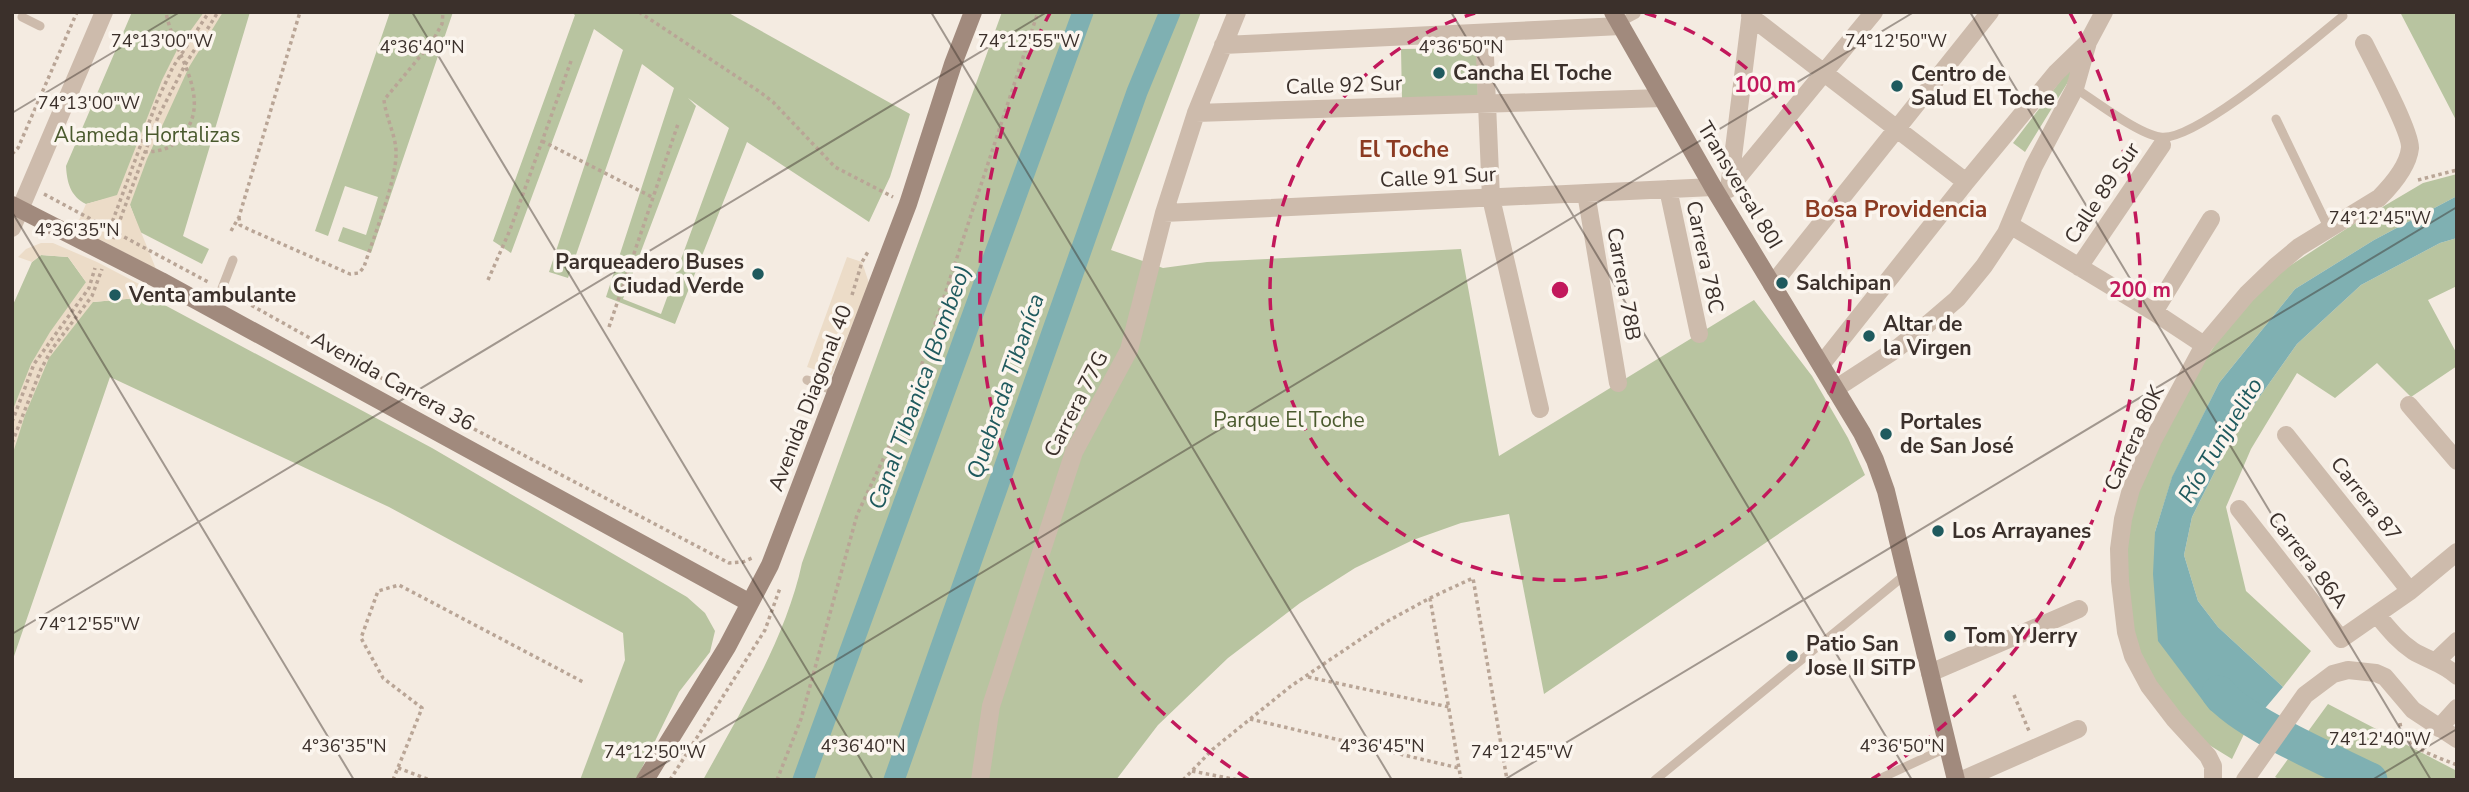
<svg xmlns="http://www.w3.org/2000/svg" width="2469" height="792" font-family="'Nunito Sans',sans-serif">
	<rect width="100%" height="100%" fill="#f4ebe1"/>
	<path fill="#b8c4a0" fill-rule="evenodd" d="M132 12H250L183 236 209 249 202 264 140 232 130 205 117 196 86 204C70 196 67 182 66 166Z
		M390 12H453L371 253 338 241 343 227 366 235 378 197 345 186 328 236 315 231Z
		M571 12H727L910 114 890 177 869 222 747 142 675 324 606 297 674 88 642 64 568 278 549 272 623 50 594 29 511 253 493 241 575 15ZM688 98 729 128 661 314 623 299 696 106Z
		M1002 12H1201L1111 250 1163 268 1207 262 1461 249 1499 456 1754 300 1812 376 1848 438 1865 475 1544 694 1509 514 1461 523 1413 540 1355 568 1300 603 1228 658 1158 725 1116 780H703C740 713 786 638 802 563Z
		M2400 12H2457V122Z
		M1477 48 1478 98 1402 99 1401 49Z
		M2074 63 2068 82 2025 152 2013 143Z
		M2457 174V196L2374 240 2295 289 2219 383 2172 478 2155 532 2210 709 2245 732 2232 759 2201 740 2174 717 2136 654 2122 583 2133 489 2207 357 2229 324 2282 271 2352 225 2423 183Z
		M2457 238V286L2428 300 2457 354V366L2411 397 2377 363 2335 398 2297 373 2251 449 2226 507 2246 591 2311 651 2283 687 2218 627 2198 601 2184 555 2192 517 2234 433 2297 344 2361 285 2440 243Z
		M41 255 68 257 86 282 93 302 149 297 159 302 432 448 687 597 705 613 715 631 710 652 679 692 636 780H580L625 660 623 633 389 507 110 377 12 662V307L32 262Z
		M2328 704 2457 771V780H2281L2275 777Z"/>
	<path fill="#ecdcc8" d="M204 12H223L189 67 147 159 130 205 156 269 76 227 86 204 117 195 162 80 178 48Z
		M41 243H53L97 262 166 298 159 302 149 297 93 302 49 358 25 415 12 456V412L31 364 50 332 86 282 68 257 41 255 32 262 18 257 26 249Z
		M847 257 862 262 869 283 832 375 807 367Z"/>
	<path fill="#7fb0b2" d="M2457 196V238L2440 243 2361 285 2297 344 2234 433 2192 517 2184 555 2198 601 2218 627 2283 687 2245 732 2210 710 2158 641 2153 574 2155 532 2172 477 2219 383 2295 289 2374 240Z"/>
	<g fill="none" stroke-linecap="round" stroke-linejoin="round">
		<path stroke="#7fb0b2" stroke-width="21" d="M803 780 1083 12
			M894 780 1137 92 1170 12"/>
		<path stroke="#7fb0b2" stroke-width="35" d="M2219 693C2241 722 2334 762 2370 780"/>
		<path stroke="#b9a596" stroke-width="3.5" stroke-dasharray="3.5 3.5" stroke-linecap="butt" d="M639 12 760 92 773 102 835 167 893 197
			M542 141 652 197
			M144 152C161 151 170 150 182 136 215 98 172 51 166 12
			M12 154 18 148 77 12
			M2418 180 2457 170
			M44 194 210 283
			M239 217 240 225 248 229 350 274 359 273 364 267C373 238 397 180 396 152 396 136 386 118 384 100L432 42 442 24 443 12
			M110 228 157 101 173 67 209 12
			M231 231 239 217 300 12
			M113 239 158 117 185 65 218 12
			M488 280 510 230 571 61
			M233 295 385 380
			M852 295 862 262 869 250
			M609 327 678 124
			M12 422 34 364 89 288 95 268
			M474 429 729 563 743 562 754 557
			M12 443 41 369 52 349 92 296 102 269
			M1430 598 1461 780
			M1308 677 1449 707
			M2014 695 2029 731
			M1250 719 1459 768
			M2400 723C2403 748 2436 756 2457 765
			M398 768 430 780
			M1192 771 1238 780
			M393 780 422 708 383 678 361 638 378 591 399 585 585 683
			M670 780 765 630 780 588
			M777 780 801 719 857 515 908 406 1038 12
			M1183 780 1213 749 1291 686 1386 622 1430 598 1473 578 1507 780"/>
		<path stroke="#cdbbac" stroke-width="9" d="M22 17 40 26
			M1619 23 1636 14
			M2075 88C2095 101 2138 134 2160 137 2195 143 2312 41 2343 16
			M2276 119 2329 229
			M214 309 233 260
			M807 380 837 392
			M1655 780 1906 574
			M1877 780 1948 747"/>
		<path stroke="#cdbbac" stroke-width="18" d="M1754 12 1750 16 1966 182
			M1484 33 1491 198 1540 409
			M1223 45 1621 26
			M1196 113 1662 98
			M1729 188 1874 12
			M1668 189 1699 334
			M1729 189 1751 12
			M1586 193 1618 383
			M1164 213 1713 187
			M2010 225 2154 312 2204 345
			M2079 267 2162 145
			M1772 285 1990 12
			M2154 312 2211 219
			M1821 365 1966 182 2056 73 2088 42
			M1835 389 1895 350 1929 323 1957 299 1984 266 2006 233 2034 166 2075 88 2088 42 2104 12
			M2409 405 2457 461
			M2286 435 2410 591
			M2239 509 2341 639 2410 591 2457 552
			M2377 615C2388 628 2398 641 2413 651 2428 660 2445 664 2457 676
			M2435 662 2457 641
			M1930 673 2079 609
			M2439 728 2457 708
			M980 780 991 706 1074 452 1129 350 1164 213 1196 113 1237 12
			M1962 780 2078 729
			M2213 780V766L2208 756 2175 720 2149 686 2133 656 2126 632 2120 581 2119 549 2123 519 2131 489 2153 440 2204 345 2247 294 2275 267 2299 247 2379 198C2392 185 2408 167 2410 148 2411 132 2373 61 2364 43"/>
		<path stroke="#cdbbac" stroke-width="18" d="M12 228 104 12
			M2245 780 2305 695 2333 674 2348 670 2376 673 2385 677 2413 710 2457 739"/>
		<path stroke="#a18a7d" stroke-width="18" d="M1613 12 1713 187 1862 433 1875 460 1886 491 1956 780
			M12 205 161 281 750 603
			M645 780 727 647 770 565 908 204 953 64 973 12"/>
	</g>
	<path fill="none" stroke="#3b302b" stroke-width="2" stroke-opacity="0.45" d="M412 12 873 780M931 12 1392 780M1451 12 1912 780M1970 12 2431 780M12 113 180 12M12 212 354 780M12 634 1047 12M637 780 1914 12M1504 780 2457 207M2372 780 2457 729"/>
	<g fill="none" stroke="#c2185b" stroke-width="3.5" stroke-dasharray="12 9">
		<path d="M1645 13A290 290 0 1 1 1475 13"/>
		<path d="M1248 779A580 580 0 0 1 1050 13M2070 13A580 580 0 0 1 1872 779"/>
	</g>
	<g fill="#1f5a5e" stroke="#fbf5ee" stroke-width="2.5">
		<circle cx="1439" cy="73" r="7"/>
		<circle cx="1897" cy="86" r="7"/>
		<circle cx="758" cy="274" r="7"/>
		<circle cx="1782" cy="283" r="7"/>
		<circle cx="115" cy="295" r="7"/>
		<circle cx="1869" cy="336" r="7"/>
		<circle cx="1886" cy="434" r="7"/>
		<circle cx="1938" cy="531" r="7"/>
		<circle cx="1950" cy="636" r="7"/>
		<circle cx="1792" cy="656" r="7"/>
	</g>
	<g text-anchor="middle" stroke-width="7" stroke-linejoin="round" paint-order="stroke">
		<g font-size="21" font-weight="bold" fill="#3b302b" stroke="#fbf5ee" text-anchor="start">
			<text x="1453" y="80">Cancha El Toche</text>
			<text x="1911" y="81">Centro de<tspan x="1911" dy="24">Salud El Toche</tspan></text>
			<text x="744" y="269" text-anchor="end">Parqueadero Buses<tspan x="744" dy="24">Ciudad Verde</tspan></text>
			<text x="1796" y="290">Salchipan</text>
			<text x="129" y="302">Venta ambulante</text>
			<text x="1883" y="331">Altar de<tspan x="1883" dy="24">la Virgen</tspan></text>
			<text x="1900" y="429">Portales<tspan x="1900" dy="24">de San José</tspan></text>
			<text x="1952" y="538">Los Arrayanes</text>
			<text x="1964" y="643">Tom Y Jerry</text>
			<text x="1806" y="651">Patio San<tspan x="1806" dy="24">Jose II SiTP</tspan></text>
		</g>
		<g font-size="21" fill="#3b302b" stroke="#fbf5ee">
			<text transform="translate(1344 85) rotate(-2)" y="7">Calle 92 Sur</text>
			<text transform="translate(1438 177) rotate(-3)" y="7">Calle 91 Sur</text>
			<text transform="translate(1740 185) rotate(59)" y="7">Transversal 80I</text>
			<text transform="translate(2102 193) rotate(-56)" y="7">Calle 89 Sur</text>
			<text transform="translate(1705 257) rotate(78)" y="7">Carrera 78C</text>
			<text transform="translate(1624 284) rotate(80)" y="7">Carrera 78B</text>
			<text transform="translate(393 381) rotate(29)" y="7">Avenida Carrera 36</text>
			<text transform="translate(810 398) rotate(-69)" y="7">Avenida Diagonal 40</text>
			<text transform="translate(1076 404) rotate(-63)" y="7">Carrera 77G</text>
			<text transform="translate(2134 438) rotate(-65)" y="7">Carrera 80K</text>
			<text transform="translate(2366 499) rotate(52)" y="7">Carrera 87</text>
			<text transform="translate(2308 560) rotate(52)" y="7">Carrera 86A</text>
		</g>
		<g font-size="21" fill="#4a5a2e" stroke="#fbf5ee">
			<text x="147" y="142">Alameda Hortalizas</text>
			<text x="1289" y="427">Parque El Toche</text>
		</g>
		<g font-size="23" font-weight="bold" fill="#8c3b22" stroke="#fbf5ee">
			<text x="1404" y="157">El Toche</text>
			<text x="1896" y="217">Bosa Providencia</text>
		</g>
		<g font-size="23" font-style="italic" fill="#1f5a5e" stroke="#fbf5ee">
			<text transform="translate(1005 386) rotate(-71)" y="8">Quebrada Tibaníca</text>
			<text transform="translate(919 387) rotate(-70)" y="8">Canal Tibanica (Bombeo)</text>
			<text transform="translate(2220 440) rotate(-59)" y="8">Río Tunjuelito</text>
		</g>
	</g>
	<g font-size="18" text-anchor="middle" fill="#3b302b" stroke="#fbf5ee" stroke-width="7" stroke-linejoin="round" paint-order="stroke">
		<text x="162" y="47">74°13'00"W</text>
		<text x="1029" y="47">74°12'55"W</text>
		<text x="1896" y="47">74°12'50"W</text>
		<text x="422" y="53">4°36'40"N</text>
		<text x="1461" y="53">4°36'50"N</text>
		<text x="89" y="109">74°13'00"W</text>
		<text x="2380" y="224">74°12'45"W</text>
		<text x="77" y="236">4°36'35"N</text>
		<text x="89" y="630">74°12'55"W</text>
		<text x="2380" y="745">74°12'40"W</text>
		<text x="344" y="752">4°36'35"N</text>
		<text x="863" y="752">4°36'40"N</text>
		<text x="1382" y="752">4°36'45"N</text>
		<text x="1902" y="752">4°36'50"N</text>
		<text x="655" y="758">74°12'50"W</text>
		<text x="1522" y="758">74°12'45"W</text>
	</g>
	<circle cx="1560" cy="290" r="10" fill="#c2185b" stroke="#fbf5ee" stroke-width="3.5"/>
	<g font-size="21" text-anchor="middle" font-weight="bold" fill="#c2185b" stroke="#fbf5ee" stroke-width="7" stroke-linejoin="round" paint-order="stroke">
		<text x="1765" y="92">100 m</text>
		<text x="2140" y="297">200 m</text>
	</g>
	<rect width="2469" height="792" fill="none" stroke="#3b302b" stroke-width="28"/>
</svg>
